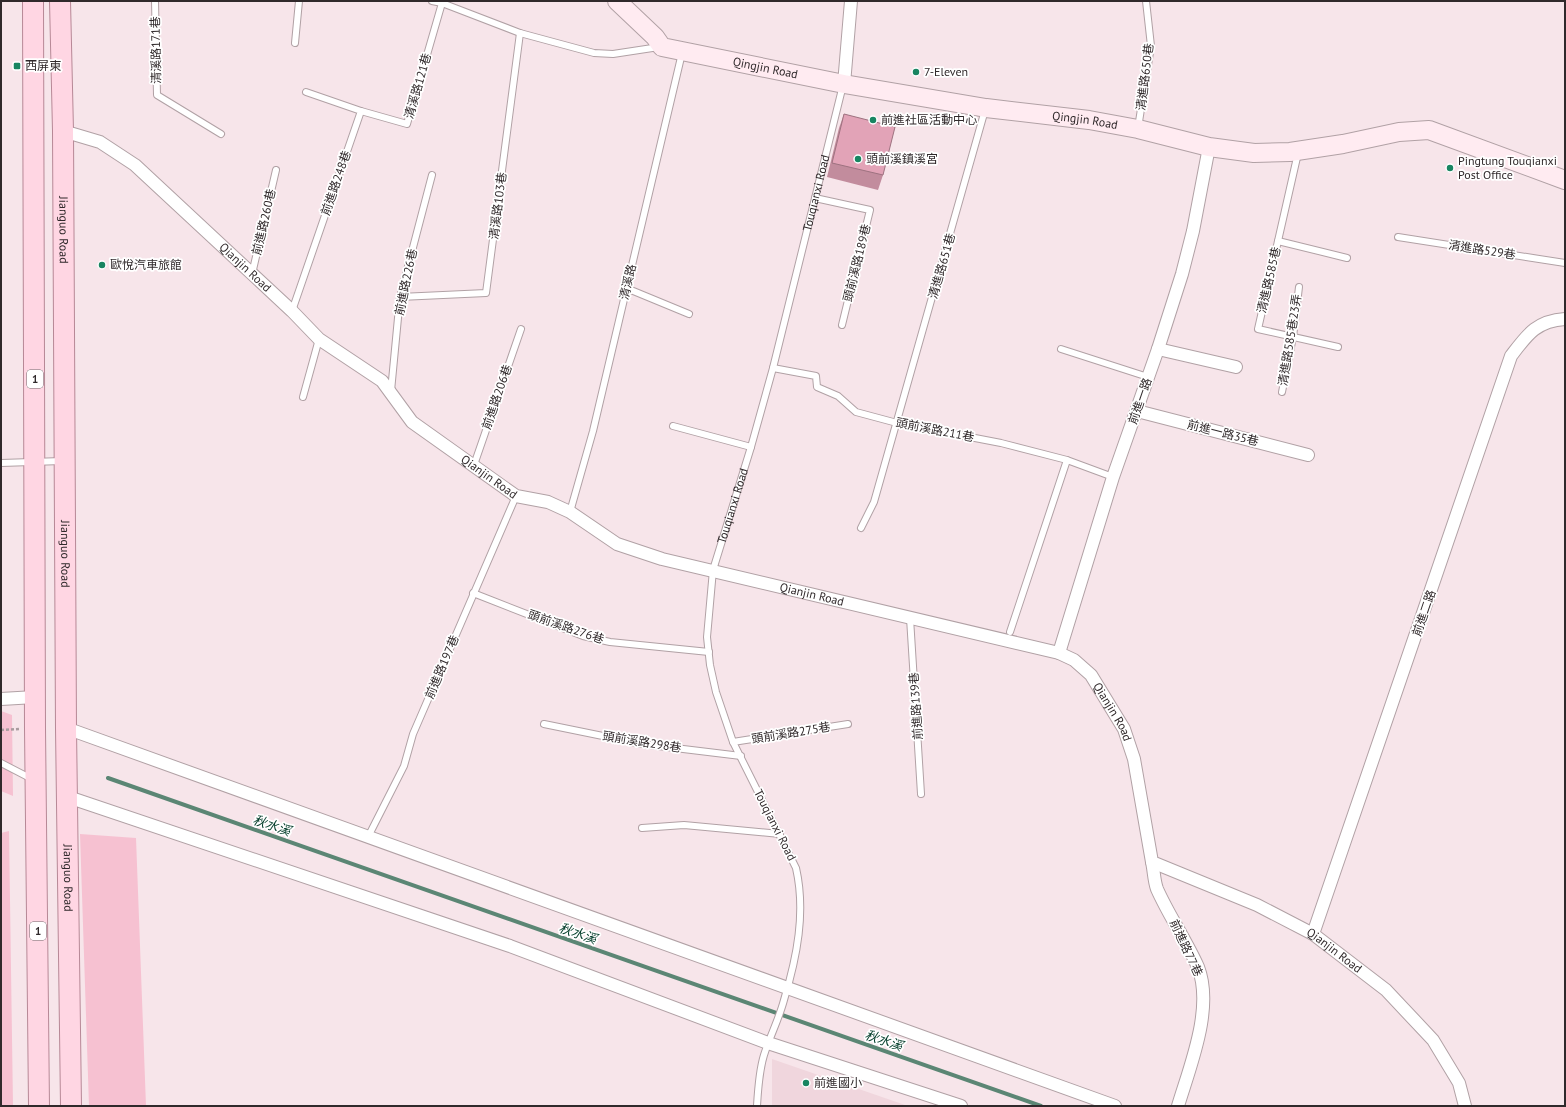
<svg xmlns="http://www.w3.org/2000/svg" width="1566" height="1107" font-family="'PT Sans','Noto Sans TC',sans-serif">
	<rect width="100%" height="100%" fill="#f7e5ea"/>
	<path fill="#f0d6dd" d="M772 1059 908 1106H772Z"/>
	<path fill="#f6c1d1" d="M1 711 12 715 13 796 1 791Z
		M9 831 13 1106H1V833Z
		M80 834 136 838 146 1106H89Z"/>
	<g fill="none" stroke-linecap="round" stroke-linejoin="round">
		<path stroke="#5b8674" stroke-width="4" d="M108 778 1041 1106"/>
		<defs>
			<g id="lane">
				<path d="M155 1 157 95 221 134"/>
				<path d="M432 1 442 3 520 33 594 53 613 54 659 47"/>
				<path d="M295 43 299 1"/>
				<path d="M361 111 407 124 442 3"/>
				<path d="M1138 128 1151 46 1146 1"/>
				<path d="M1298 153 1258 329 1338 347"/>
				<path d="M815 198 870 210 842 325"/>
				<path d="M1398 237 1565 263"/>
				<path d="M1278 241 1347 258"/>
				<path d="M252 274 276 170"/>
				<path d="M626 288 689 314"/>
				<path d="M400 297 486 293 520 33"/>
				<path d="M292 311 361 111 306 92"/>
				<path d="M1061 349 1148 377"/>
				<path d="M773 368 816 376 817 387 838 396 856 412 897 423 1001 443 1067 460 1113 477"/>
				<path d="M391 391 400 297 432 175"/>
				<path d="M1282 392 1293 337 1299 287"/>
				<path d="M303 397 319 339"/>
				<path d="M673 426 751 447"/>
				<path d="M1 463 62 461"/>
				<path d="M474 465 521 329"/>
				<path d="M570 512 593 431 682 53"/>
				<path d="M861 528 874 502 985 110"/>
				<path d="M473 593 583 636 610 642 709 652"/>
				<path d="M910 618 921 794"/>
				<path d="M1010 632 1067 460"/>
				<path d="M544 724 642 744 741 756"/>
				<path d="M733 742 848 724"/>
				<path d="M1 763 32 779"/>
				<path d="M642 828 684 825 780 834"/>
				<path d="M368 837 404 766 413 734 516 496"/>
				<path id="s1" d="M757 1106C758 1089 759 1071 764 1055 770 1036 779 1019 784 1000 797 957 806 912 796 868L733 742 716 692 710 665 707 637 713 570 751 447 773 368 843 85"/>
			</g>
			<g id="street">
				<path d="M844 84 851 1"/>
				<path id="s2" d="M63 131 100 142 135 165 292 311 319 339 382 381 412 422 516 496 548 502 570 512 617 544 662 559 1059 653 1074 660 1091 675 1124 729 1134 759 1152 862 1257 905 1313 934 1386 990 1433 1040 1459 1083 1465 1106"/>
				<path d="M1158 349 1236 367"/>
				<path d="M1137 411 1308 455"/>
				<path d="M1059 653 1113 477 1158 349 1182 274 1193 231 1209 147"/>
				<path d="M1 699 35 697"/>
				<path d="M66 728 1115 1106"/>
				<path d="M68 797 510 946 768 1043 961 1106"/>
				<path d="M1152 862C1154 871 1154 881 1157 889 1169 916 1186 940 1198 967 1214 1008 1190 1066 1178 1106"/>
				<path d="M1313 934 1511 356C1527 335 1536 321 1565 319"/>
			</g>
			<g id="secondary">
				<path id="s3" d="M617 1 655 37 662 47 844 84 986 108 1089 120 1138 129 1209 147 1254 153 1290 152 1343 144 1399 132 1429 130 1565 180"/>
			</g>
			<g id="primary">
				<path d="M33 1 35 728 39 1106"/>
				<path id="s4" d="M60 1 63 131 66 728 71 1106"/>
			</g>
		</defs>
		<use href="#lane" stroke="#b1a1a5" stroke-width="8"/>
		<use href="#street" stroke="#b1a1a5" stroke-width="14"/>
		<use href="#secondary" stroke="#b1a1a5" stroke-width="20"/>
		<use href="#primary" stroke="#b78896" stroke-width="22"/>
		<path stroke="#a99c9f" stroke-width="2.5" stroke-dasharray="3 2" stroke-linecap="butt" d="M1 730 19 729"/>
		<use href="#lane" stroke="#fff" stroke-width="6"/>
		<use href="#street" stroke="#fff" stroke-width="12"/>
		<use href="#secondary" stroke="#ffebf1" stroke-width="18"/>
		<use href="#primary" stroke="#ffd6e3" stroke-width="20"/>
	</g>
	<path fill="#c28c9d" d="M844 114 883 175 878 190 827 177 839 128Z"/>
	<path fill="#e2a3b7" stroke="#9e7280" d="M844 114 895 127 883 175 832 163Z"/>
	<g fill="#188561" stroke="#fff" stroke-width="1.5">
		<rect x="13" y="62" width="8" height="8" rx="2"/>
		<circle cx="916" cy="72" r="4"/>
		<circle cx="873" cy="120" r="4"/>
		<circle cx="858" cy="159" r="4"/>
		<circle cx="1450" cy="168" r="4"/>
		<circle cx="102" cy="265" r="4"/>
		<circle cx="806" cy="1083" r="4"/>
	</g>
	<g text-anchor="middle" stroke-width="3.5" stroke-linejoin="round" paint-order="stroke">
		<g fill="#fff" stroke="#6e696b" stroke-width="1">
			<rect x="27" y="370" width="16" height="18" rx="3"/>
			<rect x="30" y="922" width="16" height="18" rx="3"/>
		</g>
		<g font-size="11" font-weight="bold" fill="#30292b">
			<text x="35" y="383">1</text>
			<text x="38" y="935">1</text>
		</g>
		<g font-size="12" fill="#30292b" stroke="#fff">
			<text transform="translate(156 50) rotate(-91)" y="4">清溪路171巷</text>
			<text dy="4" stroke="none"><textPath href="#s3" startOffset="170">Qingjin Road</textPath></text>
			<text transform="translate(1145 77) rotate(-83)" y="4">清進路650巷</text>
			<text transform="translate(418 86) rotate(-74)" y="4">清溪路121巷</text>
			<text dy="4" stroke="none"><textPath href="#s3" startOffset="494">Qingjin Road</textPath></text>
			<text transform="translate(336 183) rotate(-71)" y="4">前進路248巷</text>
			<text dy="4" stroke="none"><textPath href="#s1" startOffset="952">Touqianxi Road</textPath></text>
			<text transform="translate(498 206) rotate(-83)" y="4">清溪路103巷</text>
			<text transform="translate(264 222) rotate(-77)" y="4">前進路260巷</text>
			<text dy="4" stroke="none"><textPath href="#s4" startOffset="229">Jianguo Road</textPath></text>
			<text transform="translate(1482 250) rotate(9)" y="4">清進路529巷</text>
			<text transform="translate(857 263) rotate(-76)" y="4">頭前溪路189巷</text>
			<text transform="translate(942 266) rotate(-74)" y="4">清進路651巷</text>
			<text dy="4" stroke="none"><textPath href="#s2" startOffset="231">Qianjin Road</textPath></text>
			<text transform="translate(1269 280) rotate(-77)" y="4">清進路585巷</text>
			<text transform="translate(406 282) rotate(-78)" y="4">前進路226巷</text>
			<text transform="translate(628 282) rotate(-77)" y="4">清溪路</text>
			<text transform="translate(1290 340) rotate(-81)" y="4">清進路585巷23弄</text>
			<text transform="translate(497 397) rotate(-71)" y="4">前進路206巷</text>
			<text transform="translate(1140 401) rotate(-71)" y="4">前進一路</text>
			<text transform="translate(935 430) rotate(11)" y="4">頭前溪路211巷</text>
			<text transform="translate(1223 433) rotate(14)" y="4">前進一路35巷</text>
			<text dy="4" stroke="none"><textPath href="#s2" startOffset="555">Qianjin Road</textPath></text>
			<text dy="4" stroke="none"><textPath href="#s1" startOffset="628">Touqianxi Road</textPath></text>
			<text dy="4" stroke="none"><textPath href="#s4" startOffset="553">Jianguo Road</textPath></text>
			<text dy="4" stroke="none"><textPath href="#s2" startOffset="903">Qianjin Road</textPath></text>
			<text transform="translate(1424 613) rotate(-71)" y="4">前進二路</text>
			<text transform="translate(566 627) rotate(19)" y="4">頭前溪路276巷</text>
			<text transform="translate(442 667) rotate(-67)" y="4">前進路197巷</text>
			<text transform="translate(916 706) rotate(-94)" y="4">前進路139巷</text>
			<text dy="4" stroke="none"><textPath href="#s2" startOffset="1239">Qianjin Road</textPath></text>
			<text transform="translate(791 733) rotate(-9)" y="4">頭前溪路275巷</text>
			<text transform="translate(642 742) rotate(9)" y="4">頭前溪路298巷</text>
			<text transform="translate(775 825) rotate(63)" y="4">Touqianxi Road</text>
			<text dy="4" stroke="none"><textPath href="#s4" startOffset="877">Jianguo Road</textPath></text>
			<text transform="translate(1186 948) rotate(65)" y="4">前進路77巷</text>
			<text dy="4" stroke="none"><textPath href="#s2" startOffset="1599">Qianjin Road</textPath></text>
		</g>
		<g font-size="12" fill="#30292b" stroke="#fff" text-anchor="start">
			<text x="25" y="70">西屏東</text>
			<text x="924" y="76">7-Eleven</text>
			<text x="881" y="124">前進社區活動中心</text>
			<text x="866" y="163">頭前溪鎮溪宮</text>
			<text x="1458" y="165">Pingtung Touqianxi<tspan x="1458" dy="14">Post Office</tspan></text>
			<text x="110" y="269">歐悅汽車旅館</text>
			<text x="814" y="1087">前進國小</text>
		</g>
		<g font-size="13" font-style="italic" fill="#043e2b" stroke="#fff">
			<text transform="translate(272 825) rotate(19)" y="5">秋水溪</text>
			<text transform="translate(578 933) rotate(19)" y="5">秋水溪</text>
			<text transform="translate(884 1040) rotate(19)" y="5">秋水溪</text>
		</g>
	</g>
	<rect width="1566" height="1107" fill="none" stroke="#30292b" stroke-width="4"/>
</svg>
